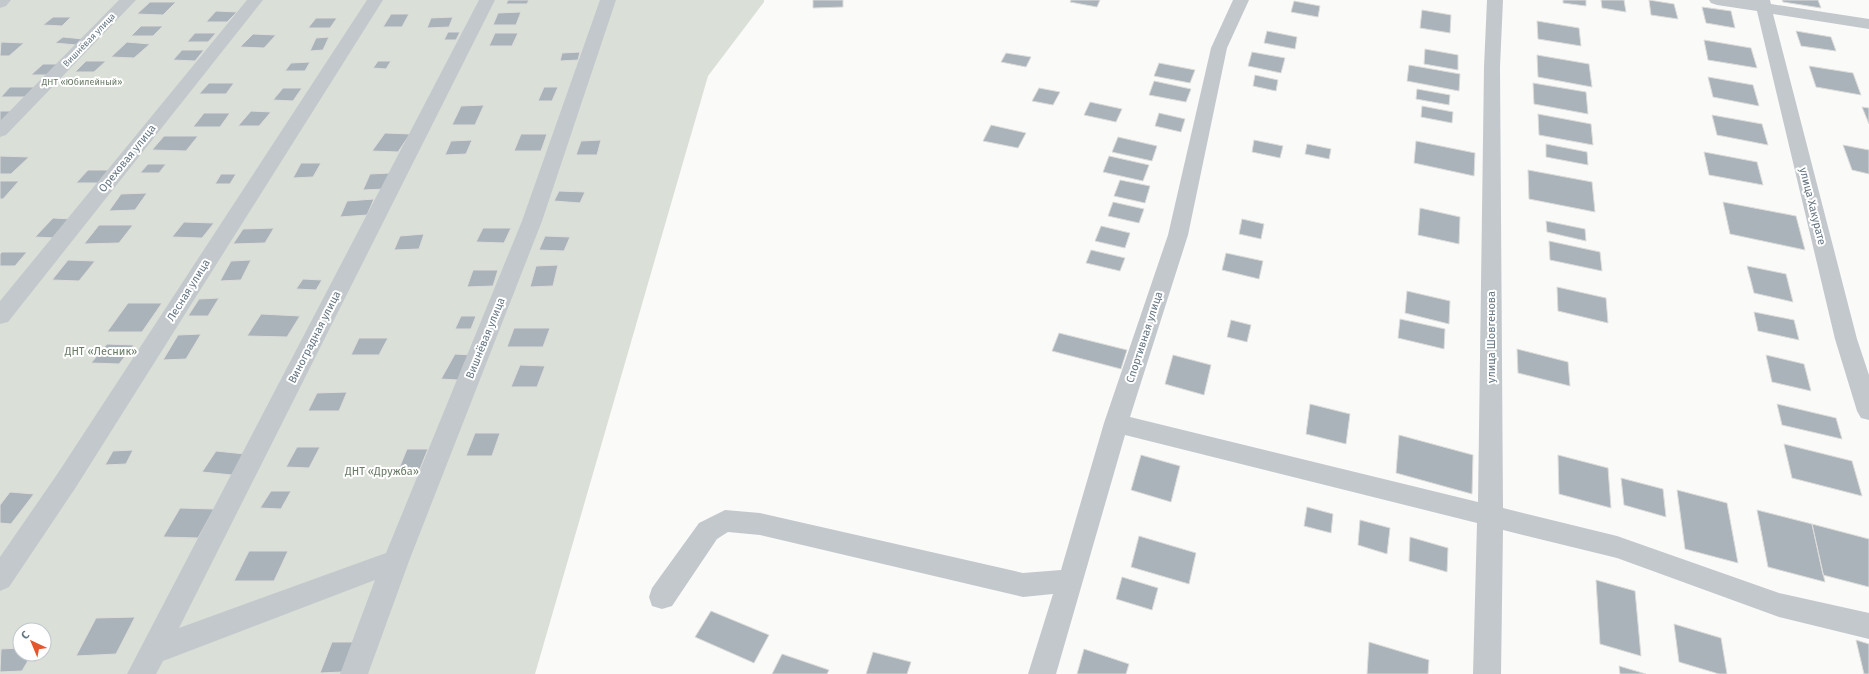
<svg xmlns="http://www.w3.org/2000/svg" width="1869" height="674" font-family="'Fira Sans',sans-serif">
	<rect width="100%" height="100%" fill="#fafaf8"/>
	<path fill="#dadfd7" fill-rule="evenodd" d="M0 0H764V2L708 76 535 674H0ZM20 630H44V654H20Z"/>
	<path fill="#aab3b9" stroke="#dcdcda" d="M508 0H529L527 4H506Z
		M813 0H843V7L813 8Z
		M1071 0H1100L1097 7 1070 2Z
		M1563 0H1586V6L1563 3Z
		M1601 0H1624L1626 12 1602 8Z
		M1649 0 1674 4 1678 19 1651 15Z
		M1782 0H1818L1821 8 1783 2Z
		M1294 1 1320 6 1318 17 1291 12Z
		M150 2H176L163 15 137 14Z
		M1702 7 1731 11 1735 28 1706 23Z
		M1422 10 1451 15 1450 33 1420 28Z
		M216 11 237 12 227 22H206Z
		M521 12 516 25H493L498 13Z
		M391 14H409L402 27H383Z
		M53 17H71L62 26 43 25Z
		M453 17 449 27 427 28 431 18Z
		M316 18H337L330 28H308Z
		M1537 21 1579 28 1581 46 1538 39Z
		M141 26H163L153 36H131Z
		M1267 31 1297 37 1295 49 1264 43Z
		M1796 31 1831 37 1836 51 1801 46Z
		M448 32H460L456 40H444Z
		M195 33H216L208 42H187Z
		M495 33H518L512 46H489Z
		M253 34 276 35 264 48 240 47Z
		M63 37 83 39 76 45 55 43Z
		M329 37 323 50 310 51 316 38Z
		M1704 40 1751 48 1757 68 1708 60Z
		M1 42 24 43 9 56H0Z
		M127 42 150 44 134 58 111 57Z
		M1425 49 1458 55V70L1424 64Z
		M182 50H204L195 61 173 60Z
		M580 52 578 60 560 61 562 53Z
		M1252 52 1285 58 1281 73 1248 66Z
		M1006 53 1031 57 1026 67 1001 62Z
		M1537 55 1589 64 1592 87 1538 77Z
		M86 61H106L94 72H75Z
		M378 61H391L386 69 373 68Z
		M310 62 305 71H285L291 63Z
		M1159 63 1195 70 1190 83 1154 76Z
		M43 64H60L48 75H31Z
		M1409 65 1460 74 1459 91 1407 81Z
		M1809 66 1853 73 1861 95 1816 87Z
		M1255 75 1278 80 1276 91 1253 86Z
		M1708 77 1753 85 1759 106 1713 97Z
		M1154 81 1191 89 1186 102 1149 95Z
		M209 83H234L226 94H199Z
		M1533 83 1586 92 1588 114 1534 104Z
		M10 87H34L25 97H1Z
		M544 87H558L552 101H538Z
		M283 88H302L293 101 273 100Z
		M1039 88 1060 92 1053 105 1032 101Z
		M1417 89 1450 95 1449 105 1416 99Z
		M1090 102 1122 109 1116 122 1084 115Z
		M484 105 475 125H452L461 106Z
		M1422 106 1453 112 1452 123 1421 117Z
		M1862 107 1869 108V124Z
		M0 111H12L0 122Z
		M251 111 271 112 259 126H238Z
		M204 113H230L220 127H193Z
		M1159 113 1185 119 1181 132 1155 126Z
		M1538 114 1591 124 1593 145 1539 135Z
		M1712 115 1762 124 1768 145 1717 135Z
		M991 125 1026 133 1018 148 983 141Z
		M385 133 410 134 398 152 372 151Z
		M521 134H547L541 151H514Z
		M164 136H198L186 151 152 150Z
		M1118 137 1157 146 1152 161 1112 152Z
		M472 140 466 154 445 155 451 141Z
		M601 140 597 155H576L581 141Z
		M1254 140 1283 146 1280 158 1252 152Z
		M1416 141 1475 153 1474 176 1414 163Z
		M1307 144 1331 149 1329 159 1305 154Z
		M1546 144 1587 152 1588 165 1546 157Z
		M1843 145 1869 150V174L1852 170Z
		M1704 152 1757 162 1763 185 1709 175Z
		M0 156 29 157 11 174H0Z
		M1109 156 1149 165 1143 181 1103 172Z
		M301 163H321L313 177 293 178Z
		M148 164H166L159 173H140Z
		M88 170H109L99 183H76Z
		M1528 170 1592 182 1595 212 1529 199Z
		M391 173 384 189 363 190 370 174Z
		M221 174H236L230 184H215Z
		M1120 180 1150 186 1145 203 1114 196Z
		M0 181H19L3 199H0Z
		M559 191 585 192 580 203 554 201Z
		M147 193 135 210 109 211 121 194Z
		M374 199 367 215 340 217 347 201Z
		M1113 202 1144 209 1139 223 1108 216Z
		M1723 202 1796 216 1805 250 1730 234Z
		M1420 208 1460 217 1459 244 1418 235Z
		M53 218 72 219 55 238 35 237Z
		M1242 219 1264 224 1261 239 1239 234Z
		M1546 221 1585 229 1586 241 1547 232Z
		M184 222 214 223 202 238 172 237Z
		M99 225H133L119 243 84 244Z
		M1101 226 1130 233 1125 248 1095 241Z
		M274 228 265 243 233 244 243 229Z
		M483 228H511L504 243 476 242Z
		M424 234 419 249 394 250 400 236Z
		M545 236 570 237 564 251 539 250Z
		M1549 241 1600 252 1602 271 1550 260Z
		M1091 250 1125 258 1120 271 1086 263Z
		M2 252H27L15 266H0V254Z
		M1226 253 1263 261 1259 279 1222 270Z
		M68 260 95 261 79 281 52 280Z
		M251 260 241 280 220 281 231 261Z
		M558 265 553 286 530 287 536 266Z
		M1747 266 1786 274 1793 302 1754 293Z
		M473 270H498L493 286 467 287Z
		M303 279 322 280 316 290 296 289Z
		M1557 287 1606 298 1608 323 1558 311Z
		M1407 291 1450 301 1449 324 1405 313Z
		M219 298 208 316H188L199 299Z
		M128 303H162L142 332H107Z
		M1754 312 1794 320 1799 340 1758 331Z
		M261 314 300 316 287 337 247 336Z
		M461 316H476L471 329H455Z
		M1400 319 1445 329 1444 349 1398 338Z
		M1231 320 1251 325 1247 342 1227 337Z
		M514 328H550L543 347H507Z
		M1059 333 1127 350 1121 369 1052 351Z
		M201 334 186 359 163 360 178 335Z
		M359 338H388L379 355H351Z
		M107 344 134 345 119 364 91 363Z
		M1517 349 1568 362 1570 386 1518 373Z
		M455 354 471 355 458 380 441 379Z
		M1173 355 1211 365 1204 395 1165 384Z
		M1766 355 1804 364 1811 391 1772 382Z
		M520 365 545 366 537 387H511Z
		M347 392 339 411H308L317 393Z
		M1310 404 1350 414 1346 444 1306 434Z
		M1777 404 1836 418 1842 439 1782 425Z
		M475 433H500L492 456H466Z
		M1399 435 1473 455 1472 494 1396 473Z
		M1784 444 1852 461 1862 496 1792 478Z
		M297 447H320L309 468 286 467Z
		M407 449H428L419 471H398Z
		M133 450 126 464 105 465 113 451Z
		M216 451 245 454 232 475 202 472Z
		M1141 455 1180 466 1171 502 1131 490Z
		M1558 455 1608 468 1611 508 1559 494Z
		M1621 478 1663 489 1666 517 1624 505Z
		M1677 490 1727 503 1738 563 1685 549Z
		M271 491H291L281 509 260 508Z
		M10 492 34 494 11 524 0 523V505Z
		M1307 507 1333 514 1331 533 1304 526Z
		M180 508 214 509 198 538 163 537Z
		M1757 510 1812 524 1825 582 1768 567Z
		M1360 520 1390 528 1387 554 1358 545Z
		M1812 524 1869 539V587L1823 575Z
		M1139 536 1196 553 1189 584 1131 567Z
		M1410 537 1448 548 1447 572 1409 561Z
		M249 551H288L274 581H234Z
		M1122 577 1158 588 1152 610 1116 599Z
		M1596 580 1635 591 1641 656 1600 644Z
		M711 611 769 635 754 663 695 637Z
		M135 617 116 654 76 656 96 618Z
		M1674 624 1721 638 1727 674H1719L1679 662Z
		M1856 640 1869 644V674H1864Z
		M332 642H354L342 672 320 673Z
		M1369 642 1429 660 1428 674H1367Z
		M20 648V654H32L22 671 0 672 1 649Z
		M1084 649 1129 664 1126 674H1077Z
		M873 652 911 662 907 674H866Z
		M782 654 829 670 827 674H772Z
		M1619 666 1646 674H1620Z"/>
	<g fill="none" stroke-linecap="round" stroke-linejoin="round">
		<path fill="#c3c8cc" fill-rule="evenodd" d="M0 0H11L6 6 0 8Z
			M119 0H136L6 135 0 137V121Z
			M247 0H263L8 322 0 324V301Z
			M367 0H383L76 487 9 587 0 591V557L58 473Z
			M479 0H495L179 628 386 553 522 221 600 0H616L542 221 409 561 368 674H340L375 580 163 661 156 674H127Z
			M1233 0H1249L1227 48 1188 235 1130 417 1478 502 1484 67 1487 0H1503L1500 67 1503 508 1617 536 1779 593 1869 613V639L1779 617 1617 558 1503 530 1501 674H1473L1477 523 1125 435 1056 674H1028L1053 594 1023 597 760 535 728 532 717 539 672 606 662 609 652 606 649 597 652 588 699 523 725 510 760 513 1023 573 1061 570 1104 423 1168 235 1211 48Z
			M1709 0H1770L1771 4 1869 19V29L1773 14 1857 339 1869 375V420L1861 418 1857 411 1835 339 1757 11 1717 5 1711 3Z"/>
	</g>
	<g text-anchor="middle" stroke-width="4" stroke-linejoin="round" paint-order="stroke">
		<g font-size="9" fill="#657683" stroke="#fff">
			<text transform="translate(89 40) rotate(-46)" y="3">Вишнёвая улица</text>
		</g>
		<g font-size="9" fill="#687a64" stroke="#fff">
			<text x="82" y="85">ДНТ «Юбилейный»</text>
		</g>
		<g font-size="11" fill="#657683" stroke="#fff">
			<text transform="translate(127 158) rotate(-51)" y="4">Ореховая улица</text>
			<text transform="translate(1813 206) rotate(76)" y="4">улица Хакурате</text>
			<text transform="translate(188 290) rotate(-58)" y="4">Лесная улица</text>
			<text transform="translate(314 337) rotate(-63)" y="4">Виноградная улица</text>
			<text transform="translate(1144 337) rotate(-72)" y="4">Спортивная улица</text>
			<text transform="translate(1491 337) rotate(-90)" y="4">улица Шовгенова</text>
			<text transform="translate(485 338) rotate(-68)" y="4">Вишнёвая улица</text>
		</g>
		<g font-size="11" fill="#687a64" stroke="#fff">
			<text x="101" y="355">ДНТ «Лесник»</text>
			<text x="382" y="475">ДНТ «Дружба»</text>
		</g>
	</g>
	<g transform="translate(32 642) rotate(316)"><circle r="19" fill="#ffffff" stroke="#c1c8cd"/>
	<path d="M0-3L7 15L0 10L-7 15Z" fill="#e4572e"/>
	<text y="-6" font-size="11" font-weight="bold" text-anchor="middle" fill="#657683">С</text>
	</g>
</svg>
